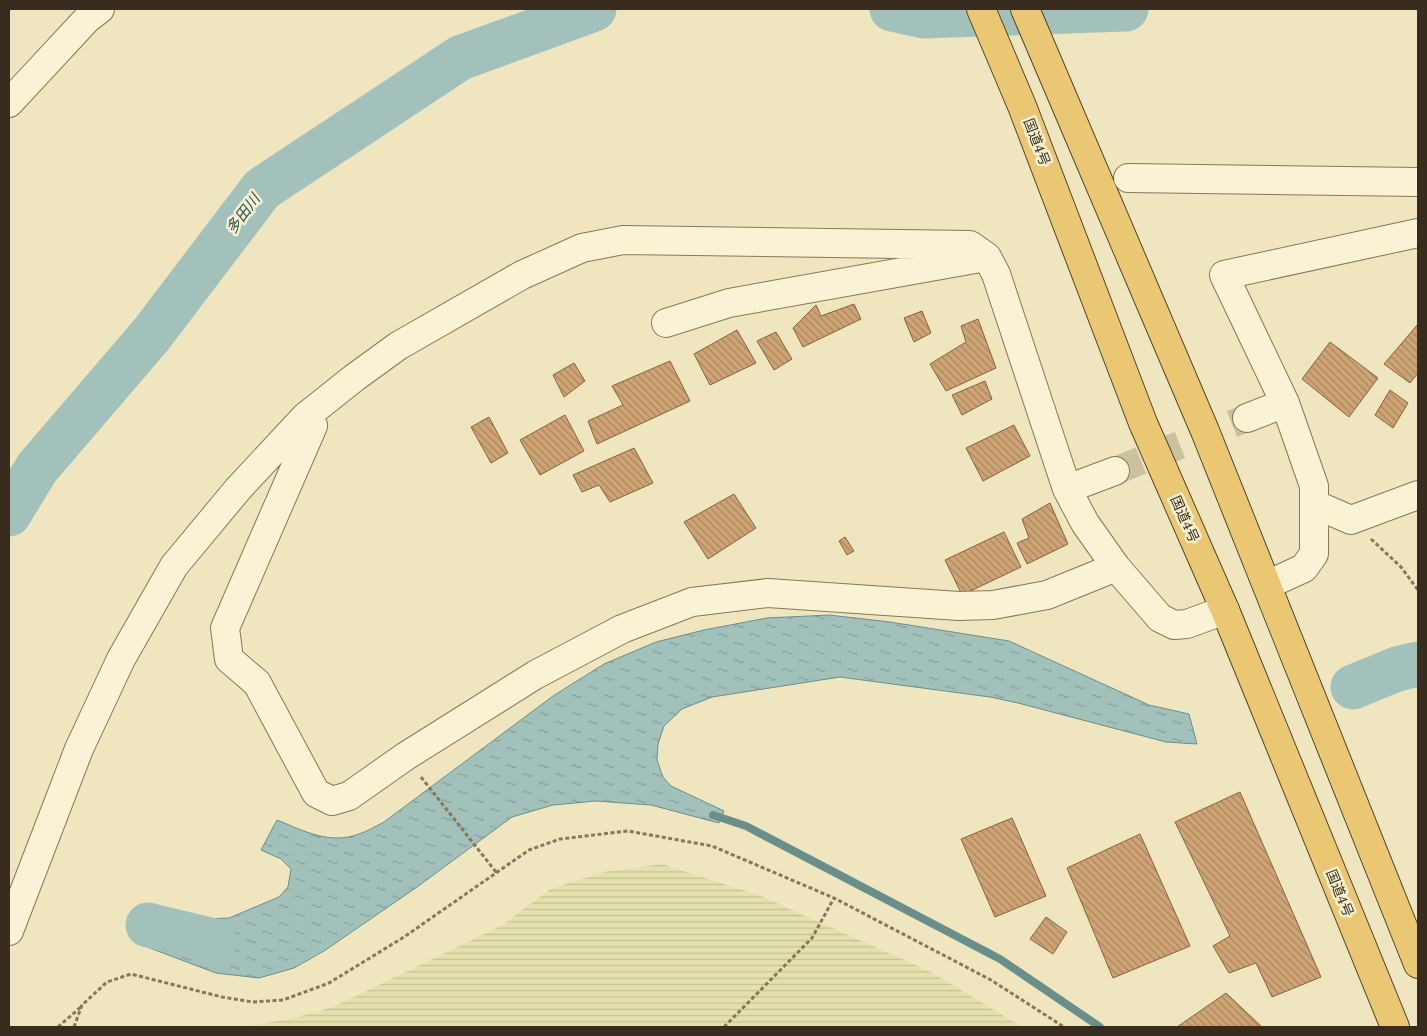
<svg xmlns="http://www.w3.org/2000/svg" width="1427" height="1036" font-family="'PT Serif','Noto Sans JP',serif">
	<defs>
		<pattern id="farmland-rules" width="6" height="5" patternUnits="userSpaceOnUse" patternTransform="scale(1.25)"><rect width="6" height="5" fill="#e4e1ae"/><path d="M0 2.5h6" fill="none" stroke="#c4c195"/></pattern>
		<pattern id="water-ripples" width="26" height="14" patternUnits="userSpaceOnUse" patternTransform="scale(1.25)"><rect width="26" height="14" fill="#a3c1bb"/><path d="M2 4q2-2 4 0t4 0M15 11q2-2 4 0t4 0" fill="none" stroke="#869d97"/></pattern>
		<pattern id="building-back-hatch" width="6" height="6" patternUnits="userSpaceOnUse" patternTransform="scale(1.25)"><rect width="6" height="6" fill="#cea475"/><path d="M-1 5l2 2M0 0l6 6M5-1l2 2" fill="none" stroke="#a8865f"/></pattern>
	</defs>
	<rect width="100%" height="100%" fill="#efe6c0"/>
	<path fill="url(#farmland-rules)" d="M662 864 761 896 931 972 1022 1027H192L195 1026H248L295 1018 333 1007 501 926 550 889 604 872Z"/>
	<path fill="url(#water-ripples)" stroke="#6a8f8a" d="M829 615 890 622 1009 641 1149 705 1189 714 1197 744 1166 742 1018 703 990 697 840 677 712 697 682 709 664 726 658 744 657 760 663 777 671 786 724 811 719 823 651 805 596 801 553 805 512 817 417 887 324 951 294 968 259 978 216 973 147 947 163 907 205 919 229 918 279 897 288 887 291 869 281 859 261 850 277 820C304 831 330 845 359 834 368 831 376 826 384 822L553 696 604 664 656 642 704 630 767 618Z"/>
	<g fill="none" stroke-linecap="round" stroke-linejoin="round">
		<path stroke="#6a8f8a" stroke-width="8" d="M713 815 746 826 1000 959 1100 1027"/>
		<path stroke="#a3c1bb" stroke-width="45" d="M892 9 924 16 1126 9
			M9 514 37 468 151 335 262 189 460 58 594 9
			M1353 687 1397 669 1418 664
			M148 925 214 941"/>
	</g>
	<path fill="url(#building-back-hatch)" stroke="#88633d" d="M854 304 861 319 803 347 793 328 816 305 821 316Z
		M922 311 931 333 914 342 904 318Z
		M978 319 996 368 946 391 930 364 966 342 961 326Z
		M1418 324V373L1410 383 1384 364Z
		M737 330 756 363 710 385 694 354Z
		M776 332 792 359 774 370 757 341Z
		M1330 342 1378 378 1349 417 1302 379Z
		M670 361 690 401 597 444 588 421 623 405 612 386Z
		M574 363 585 381 564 397 553 375Z
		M985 381 992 399 962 415 952 395Z
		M1390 390 1408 403 1393 428 1375 415Z
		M565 415 584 451 540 475 520 440Z
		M489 417 508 453 491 463 471 427Z
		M1014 425 1030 456 983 481 966 448Z
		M634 448 653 483 610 502 599 485 582 492 573 475Z
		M734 494 756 528 708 559 684 522Z
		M1050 503 1068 544 1027 564 1017 543 1029 538 1022 519Z
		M1004 532 1021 567 962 595 945 560Z
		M845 537 854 551 847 555 839 541Z
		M1240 792 1321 977 1272 997 1256 963 1229 973 1213 946 1230 936 1175 822Z
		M1012 818 1046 896 995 917 961 839Z
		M1140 834 1190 946 1113 978 1067 868Z
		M1046 917 1067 932 1053 954 1030 939Z
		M1226 993 1262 1027H1177Z"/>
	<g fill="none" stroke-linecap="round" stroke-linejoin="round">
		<path stroke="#cac19f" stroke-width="28" stroke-dasharray="28 14" stroke-linecap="butt" d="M1115 471 1247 418"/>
		<defs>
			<path id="minor" d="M9 103 87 19 100 9
				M1128 178 1418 182
				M666 323 729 303 986 257
				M305 417 313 426 225 628 229 659 257 683 316 793 332 801 349 796 406 756 535 675 622 629 692 602 768 593 959 606 993 605 1047 595 1116 567
				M1247 418 1285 403
				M1067 489 1115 471
				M1314 504 1351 520 1418 495
				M1267 585 1304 568 1314 554V486L1285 403 1224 275 1418 233
				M9 931 79 749 121 659 174 566 238 489 305 417 354 378 398 346 522 275 582 248 623 240 970 245 987 257 996 274 1067 489 1085 523 1116 567 1160 618 1174 625 1187 624 1225 610"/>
			<path id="trunk" d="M981 9 1022 106 1143 423 1225 610 1395 1027
				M1025 9 1205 431 1418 964"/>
		</defs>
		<use href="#minor" stroke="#887758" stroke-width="30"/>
		<use href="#trunk" stroke="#55442c" stroke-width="30"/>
		<path stroke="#887758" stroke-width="3" stroke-dasharray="4 2.5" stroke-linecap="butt" d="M1371 539 1401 567 1418 590
			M421 777 496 872
			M58 1027 82 1006
			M74 1027 82 1005 107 982 131 974 222 997 253 1002 283 1000 329 983 404 937 529 850 560 839 628 831 712 846 834 898 991 980 1064 1027
			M724 1027 812 938 834 898"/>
		<use href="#minor" stroke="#f9f2d4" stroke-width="28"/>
		<use href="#trunk" stroke="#eac873" stroke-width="28"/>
	</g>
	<g text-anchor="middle" stroke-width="5" stroke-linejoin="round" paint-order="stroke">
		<g font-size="14" fill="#372c1d" stroke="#f6efd0">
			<text transform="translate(1037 142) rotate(69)" y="5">国道4号</text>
			<text transform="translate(1185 519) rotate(66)" y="5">国道4号</text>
			<text transform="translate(1340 893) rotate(68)" y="5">国道4号</text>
		</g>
		<g font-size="15" font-style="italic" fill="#2b5557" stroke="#f6efd0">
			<text transform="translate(243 214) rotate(-53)" y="5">多田川</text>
		</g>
	</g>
	<rect width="1427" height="1036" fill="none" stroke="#372c1d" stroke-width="20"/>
</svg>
